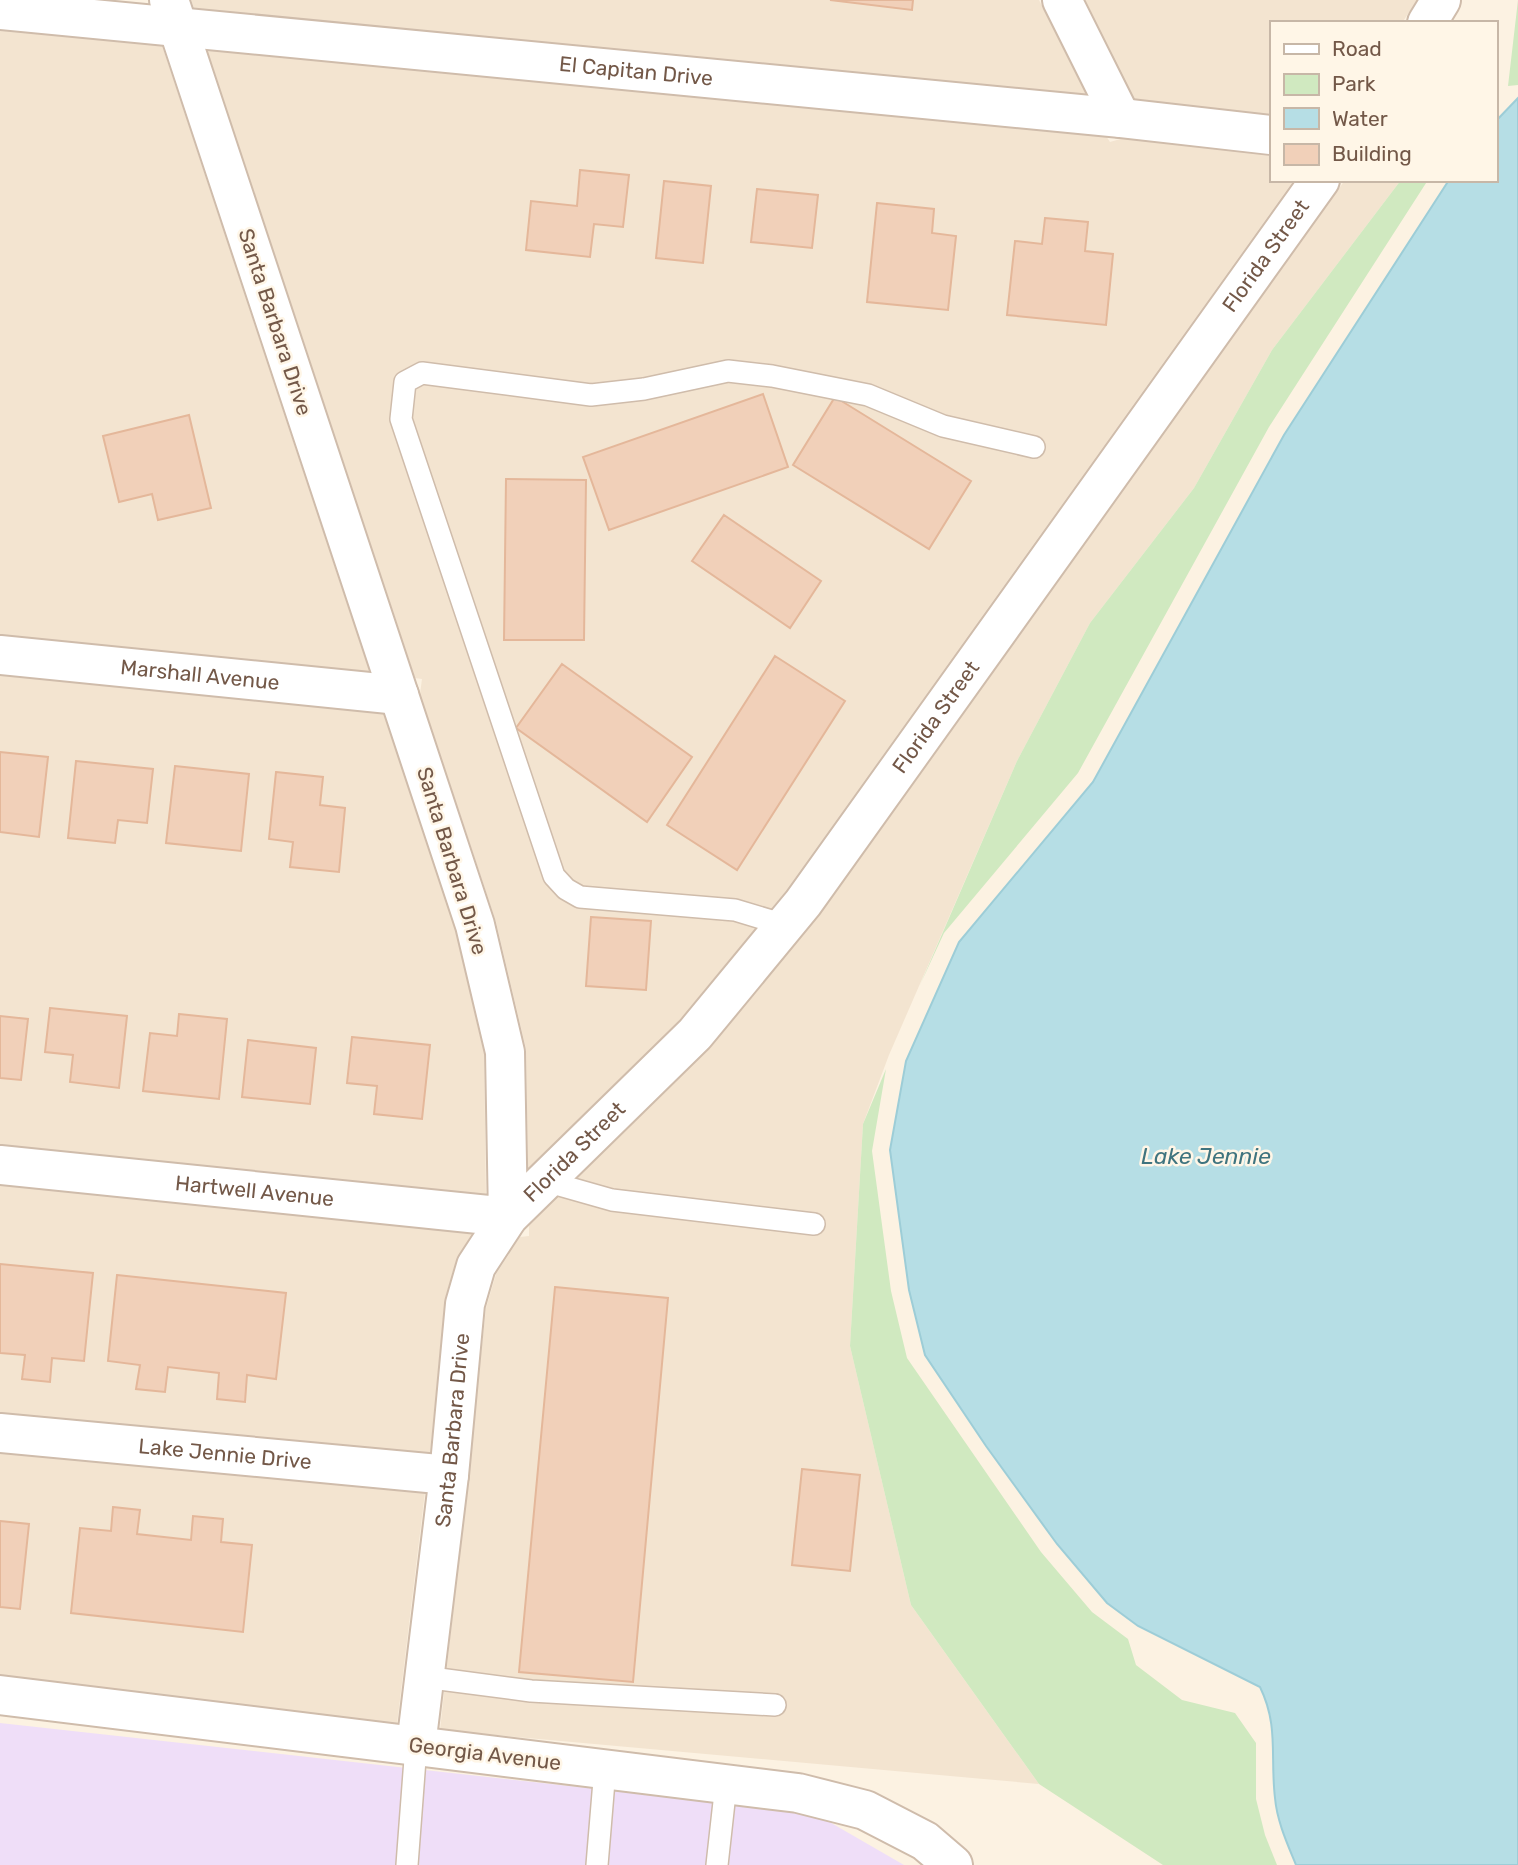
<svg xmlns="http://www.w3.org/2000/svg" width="1518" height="1865" font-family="Rubik,sans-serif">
	<rect width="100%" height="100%" fill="#fcf2e2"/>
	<path fill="#f3e4d0" d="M191 0H1039L1087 96 195 11Z
		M1085 0H1417L1402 23H1271V117L1135 101Z
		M0 29 162 45 370 673 0 636Z
		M207 50 1106 136 1110 142 1124 138 1271 154V180H1294L785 892 678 1022 528 1169 526 1049 496 922 420 694 422 679 415 678Z
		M1345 180H1401L1272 350 1194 488 1090 623 1017 761 889 1055 863 1124 850 1346 911 1605 1039 1784 440 1730 486 1308 496 1274 520 1237 529 1236V1225L711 1047 821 913Z
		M0 674 383 712 455 929 484 1053 486 1196 0 1146Z
		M0 1184 473 1232 456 1261 445 1299 430 1454 0 1415Z
		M0 1452 425 1492 397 1724 0 1676Z"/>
	<path fill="#efdef8" d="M0 1723 814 1813 904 1865H0Z"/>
	<path fill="#d0e9c0" d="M1518 0V85L1508 86Z
		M1401 180H1428L1269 427 1078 773 944 933 920 985 1017 761 1090 623 1194 488 1272 350Z
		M886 1069 872 1151 891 1291 907 1358 1041 1552 1092 1612 1128 1639 1136 1665 1182 1700 1235 1713 1256 1743V1799L1265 1835 1277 1865H1163L1039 1784 911 1605 850 1346 863 1124Z"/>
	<path fill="#b6dee5" stroke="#9dcdd7" stroke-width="2" d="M1518 98V1865H1296C1287 1843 1277 1821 1275 1798 1270 1756 1279 1726 1260 1687L1138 1626 1107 1603 1057 1544 986 1446 925 1355 909 1290 890 1150 906 1061 959 942 1093 782 1284 435 1449 180H1495V122Z"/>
	<path fill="#f1d0b9" stroke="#e4b79a" stroke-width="2" d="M830 0H913L912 10Z
		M580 170 629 175 623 227 594 224 590 257 526 250 531 201 577 206Z
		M664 181 711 186 703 263 656 258Z
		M757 189 818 195 812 248 751 242Z
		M877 203 934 209 932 233 956 236 948 310 867 302Z
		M1045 218 1088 222 1085 251 1113 254 1106 325 1007 315 1015 241 1042 244Z
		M763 394 788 467 609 530 583 457Z
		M835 397 971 481 929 549 793 465Z
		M189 415 211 508 158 520 152 494 119 502 103 436Z
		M506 479 586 480 584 640H504Z
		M724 515 821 581 790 628 692 561Z
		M775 656 845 701 737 870 667 825Z
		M562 664 692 757 647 822 516 728Z
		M0 752 48 757 39 837 0 832Z
		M76 761 153 769 147 823 118 820 115 843 68 838Z
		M175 766 249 774 241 851 166 843Z
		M276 772 323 777 320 805 345 808 339 872 290 867 293 842 269 839Z
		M591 917 651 921 646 990 586 986Z
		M50 1008 127 1016 119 1088 70 1082 73 1055 45 1052Z
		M179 1014 227 1019 219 1099 143 1091 150 1033 177 1036Z
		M0 1016 28 1019 21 1080 0 1078Z
		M352 1037 430 1045 422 1119 374 1114 377 1086 347 1083Z
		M248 1040 316 1048 310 1104 242 1097Z
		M0 1264 93 1273 84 1361 52 1358 50 1382 22 1379 25 1355 0 1353Z
		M117 1275 286 1293 276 1379 247 1375 245 1402 217 1399 219 1373 168 1367 165 1392 136 1389 140 1365 108 1361Z
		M555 1287 668 1298 633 1682 519 1672Z
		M802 1469 860 1475 850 1571 792 1565Z
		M113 1507 140 1510 137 1534 191 1540 193 1516 223 1519 221 1542 252 1545 243 1632 71 1613 80 1528 111 1531Z
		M0 1521 29 1524 20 1609 0 1607Z"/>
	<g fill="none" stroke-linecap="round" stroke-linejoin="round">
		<defs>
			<path id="service" d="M785 925 735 910 580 897 566 889 554 876 401 419 405 382 422 373 591 395 644 389 728 371 772 376 868 395 943 426 1034 447
				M545 1181 612 1200 814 1224
				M424 1677 531 1691 775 1705
				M407 1865 416 1746
				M597 1865 605 1769
				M717 1865 726 1784"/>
			<g id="minor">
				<path d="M1062 0 1121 118"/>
				<path id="s1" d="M0 10 1121 118 1271 135"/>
				<path id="s2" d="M0 655 399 695"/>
				<path id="s3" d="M0 1165 508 1217 505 1052 475 925 169 0"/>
				<path id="s4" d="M0 1433 449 1475"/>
				<path d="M416 1746 798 1793 865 1810 925 1841 953 1865"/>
			</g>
			<g id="tertiary">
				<path d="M1427 23 1441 0"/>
				<path id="s5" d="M0 1695 416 1746 449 1475 465 1304 476 1266 508 1217 695 1034 803 903 1320 180"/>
			</g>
		</defs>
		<use href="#service" stroke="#cfbcab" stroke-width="24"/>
		<use href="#minor" stroke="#cfbcab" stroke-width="42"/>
		<use href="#tertiary" stroke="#cfbcab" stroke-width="42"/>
		<use href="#service" stroke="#fff" stroke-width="21"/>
		<use href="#minor" stroke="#fff" stroke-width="38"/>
		<use href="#tertiary" stroke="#fff" stroke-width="38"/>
	</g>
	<g text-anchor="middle" stroke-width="5" stroke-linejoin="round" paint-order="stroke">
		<g font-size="21" fill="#735848" stroke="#fff6e7">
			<text dy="7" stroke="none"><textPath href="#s1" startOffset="639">El Capitan Drive</textPath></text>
			<text dy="7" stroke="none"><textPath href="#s5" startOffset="2189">Florida Street</textPath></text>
			<text transform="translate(275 322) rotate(72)" y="7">Santa Barbara Drive</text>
			<text dy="7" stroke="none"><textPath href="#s2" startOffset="201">Marshall Avenue</textPath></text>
			<text dy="7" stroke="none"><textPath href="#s5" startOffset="1622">Florida Street</textPath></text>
			<text transform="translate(452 861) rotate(73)" y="7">Santa Barbara Drive</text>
			<text dy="7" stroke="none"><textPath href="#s5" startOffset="1055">Florida Street</textPath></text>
			<text dy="7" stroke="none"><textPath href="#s3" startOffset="256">Hartwell Avenue</textPath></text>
			<text dy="7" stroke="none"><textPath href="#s5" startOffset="737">Santa Barbara Drive</textPath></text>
			<text dy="7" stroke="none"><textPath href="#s4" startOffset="226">Lake Jennie Drive</textPath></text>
			<text transform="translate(485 1754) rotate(7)" y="7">Georgia Avenue</text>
		</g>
		<g font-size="23" font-style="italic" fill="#3f747f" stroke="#fff6e7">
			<text x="1206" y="1164">Lake Jennie</text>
		</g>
	</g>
	<rect x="1270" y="21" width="228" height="161" fill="#fff6e7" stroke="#c7b7a7" stroke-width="2"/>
	<rect x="1284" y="44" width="35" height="10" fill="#ffffff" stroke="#c7b7a7" stroke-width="2"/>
	<text x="1332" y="56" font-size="21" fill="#735848">Road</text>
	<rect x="1284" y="74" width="35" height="21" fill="#d0e9c0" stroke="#c7b7a7" stroke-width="2"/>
	<text x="1332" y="91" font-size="21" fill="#735848">Park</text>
	<rect x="1284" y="108" width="35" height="21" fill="#b6dee5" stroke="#c7b7a7" stroke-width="2"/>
	<text x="1332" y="126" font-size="21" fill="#735848">Water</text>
	<rect x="1284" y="144" width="35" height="21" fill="#f1d0b9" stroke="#c7b7a7" stroke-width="2"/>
	<text x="1332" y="161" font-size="21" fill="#735848">Building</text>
</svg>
